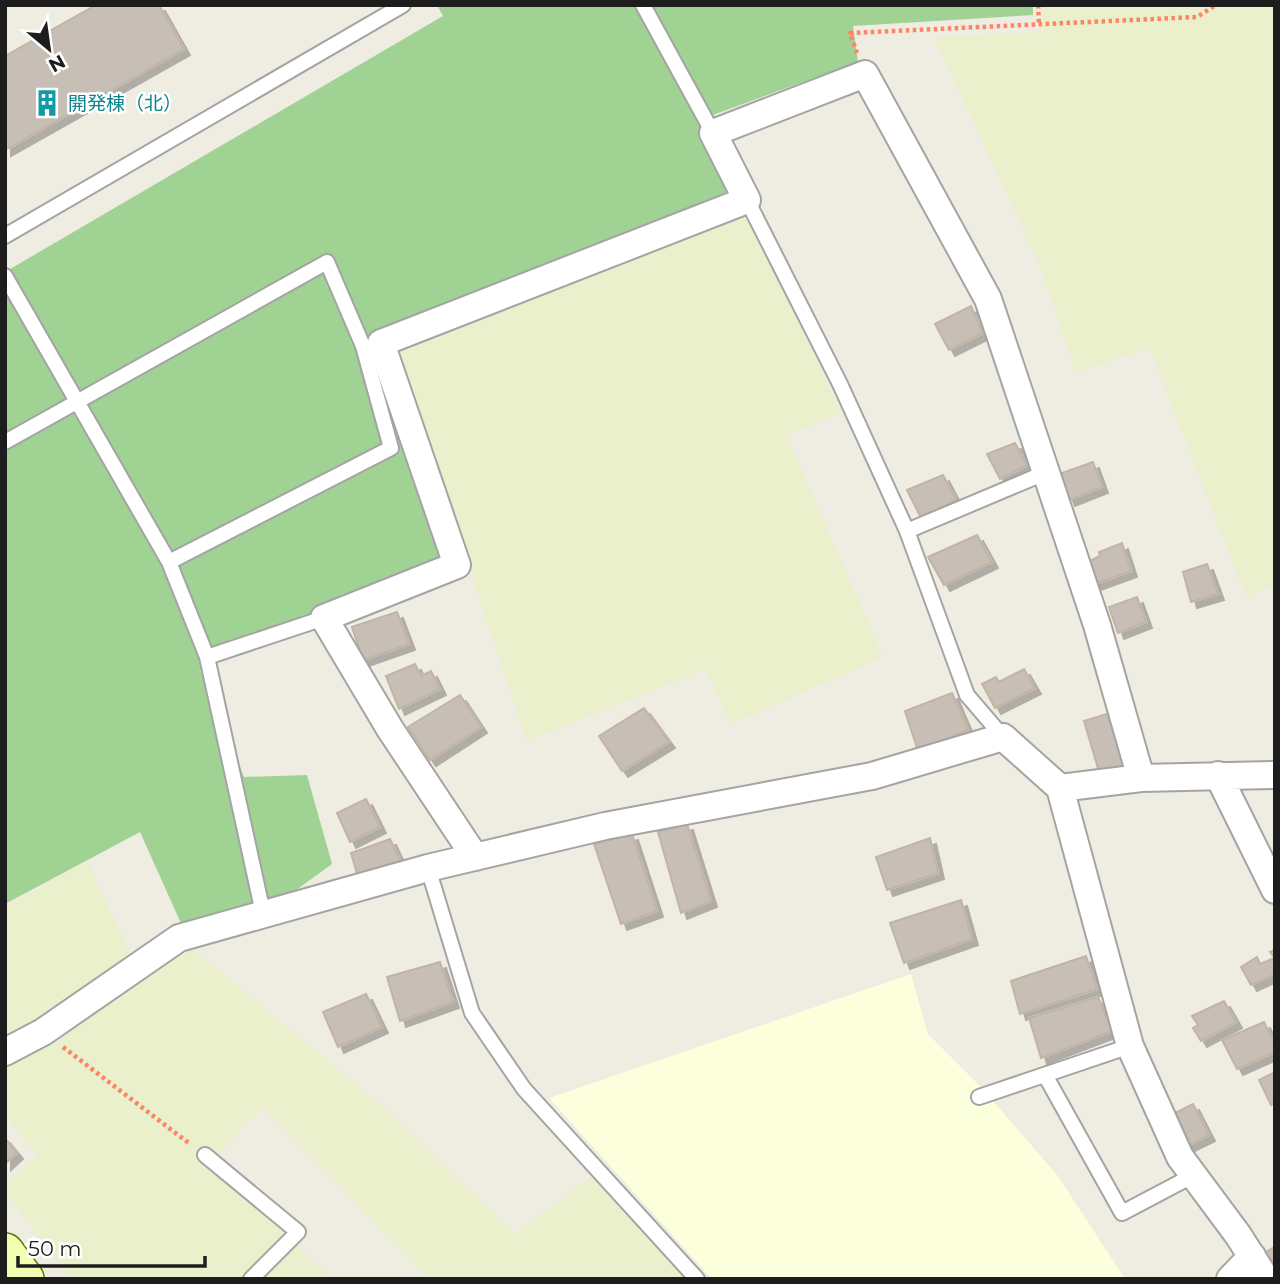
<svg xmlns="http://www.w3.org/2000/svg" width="1280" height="1284" font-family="Montserrat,'Noto Sans JP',sans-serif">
	<defs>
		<filter id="shadow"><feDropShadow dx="6" dy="6" stdDeviation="0" flood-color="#0004"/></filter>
	</defs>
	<rect width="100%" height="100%" fill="#efece2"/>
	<path fill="#fbffdb" d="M911 974 928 1034 979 1085 1058 1176 1125 1279H712L549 1098Z"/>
	<path fill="#e9f0cb" d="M1040 5H1275V584L1246 597 1150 348 1076 373 1041 268 934 37 1043 32Z
		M745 210 841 412 787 436 883 657 731 724 706 669 527 740 395 347Z
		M87 861 135 963 186 943 387 1110 515 1234 594 1175 686 1279H429L262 1107 210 1163 332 1279H71L5 1191V1183L37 1156 5 1115V907Z"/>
	<path fill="#9fd293" d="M437 5H1033V15L853 26 858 62 702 119 738 187 378 337 446 554 200 670 244 777 307 775 332 864 292 893 184 930 140 832 5 904V272L443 16Z"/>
	<path fill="#c7bfb5" stroke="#c2b4a3" stroke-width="2" filter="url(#shadow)" d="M96 5H159L184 49 5 150V56Z
		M971 306 983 333 949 350 935 324Z
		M1015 443 1027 465 1000 479 987 454Z
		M1093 462 1102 487 1069 500 1059 474Z
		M943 475 956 500 921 518 907 490Z
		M977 535 992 562 944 585 928 557Z
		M1122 543 1131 571 1095 584 1088 562 1100 556 1099 552Z
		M1207 564 1218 594 1191 602 1183 572Z
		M1137 597 1146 622 1118 633 1109 607Z
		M397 612 409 644 363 660 352 627Z
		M415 664 421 676 431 671 440 689 399 709 386 676Z
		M1024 669 1035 688 995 708 982 684 996 677 999 682Z
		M952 693 968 730 918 751 905 711Z
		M460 695 481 727 430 760 408 727Z
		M644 708 669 742 622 771 599 736Z
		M1107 714 1125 765 1099 772 1084 721Z
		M366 799 380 827 350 842 337 813Z
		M687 824 711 901 681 913 658 832Z
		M632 834 657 911 621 924 594 844Z
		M930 838 938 873 887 890 876 857Z
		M390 839 400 860 358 877 351 853Z
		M961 900 972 939 904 963 890 923Z
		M1275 950V974L1251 985 1241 967 1257 957 1260 964 1275 958 1270 952Z
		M1086 956 1097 989 1020 1014 1011 981Z
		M440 962 453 1002 400 1021 387 977Z
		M366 994 382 1027 338 1047 323 1012Z
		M1098 997 1112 1031 1041 1058 1029 1018Z
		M1224 1001 1236 1022 1201 1041 1193 1028 1198 1025 1192 1016Z
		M1264 1022 1275 1045V1052L1237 1069 1222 1040Z
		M1275 1072V1103L1271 1105 1259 1080Z
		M1193 1104 1209 1135 1187 1146 1171 1115Z
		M5 1138 17 1153 5 1164Z
		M1275 1247V1278L1262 1254Z"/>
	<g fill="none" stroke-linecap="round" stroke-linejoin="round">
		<defs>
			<path id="lane" d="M643 5 713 133
				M747 200 840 384 907 531 967 695 1003 737
				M5 236 403 5
				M5 276 169 562 207 657 263 913
				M5 442 327 262 363 346 391 448 169 562
				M907 531 1047 472
				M207 657 324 618
				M428 868 472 1013 524 1089 697 1279
				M1045 1075 1122 1213 1194 1175
				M979 1097 1130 1046
				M205 1155 298 1232 251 1279"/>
			<path id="street" d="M1218 775 1275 890
				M1060 788 1141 778 1275 775
				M475 857 390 729 324 618 457 565 381 343 747 200 713 133 865 74 988 299 1097 625 1141 778
				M5 1052 43 1032 179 938 428 868 605 826 872 776 1003 737 1060 788 1130 1046 1180 1157 1238 1235 1266 1279
				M1230 1279 1252 1256"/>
			<path id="secondary" d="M5 1252 25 1279"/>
		</defs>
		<use href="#lane" stroke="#a4a4a4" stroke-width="18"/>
		<use href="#street" stroke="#a4a4a4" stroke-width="30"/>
		<use href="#secondary" stroke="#5e7800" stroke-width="40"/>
		<path stroke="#ff8463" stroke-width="4.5" stroke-dasharray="3.5 3.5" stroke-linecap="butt" d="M1038 5 1039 25
			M857 53 850 33 1197 17 1216 5
			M63 1047 190 1144"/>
		<use href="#lane" stroke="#fff" stroke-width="14"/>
		<use href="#street" stroke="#fff" stroke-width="26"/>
		<use href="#secondary" stroke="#f2feb1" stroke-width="37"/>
	</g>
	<defs>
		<symbol id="building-bare" viewBox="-9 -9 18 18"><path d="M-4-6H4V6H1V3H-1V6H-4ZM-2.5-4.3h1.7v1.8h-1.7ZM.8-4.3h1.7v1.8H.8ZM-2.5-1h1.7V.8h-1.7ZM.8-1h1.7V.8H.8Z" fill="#0f9aa8" stroke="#fff" stroke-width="2.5" paint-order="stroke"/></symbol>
	</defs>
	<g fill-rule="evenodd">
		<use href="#building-bare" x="28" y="84" width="38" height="38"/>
	</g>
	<g text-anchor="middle" stroke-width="5" stroke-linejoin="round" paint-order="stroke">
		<g font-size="19" fill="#0d838f" stroke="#fff" text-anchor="start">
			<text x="68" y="110">開発棟（北）</text>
		</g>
	</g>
	<rect width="1280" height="1284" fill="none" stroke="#1d1d1d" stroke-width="14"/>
	<g transform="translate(49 49) rotate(151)" stroke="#ffffff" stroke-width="5" paint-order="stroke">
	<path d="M0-5L12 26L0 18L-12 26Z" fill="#1d1d1d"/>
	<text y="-10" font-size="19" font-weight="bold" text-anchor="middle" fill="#1d1d1d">N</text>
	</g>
	<path d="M18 1256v10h187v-10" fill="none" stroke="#1d1d1d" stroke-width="3.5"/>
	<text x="28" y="1256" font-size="21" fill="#1d1d1d" stroke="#ffffff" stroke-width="5" paint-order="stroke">50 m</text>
</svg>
